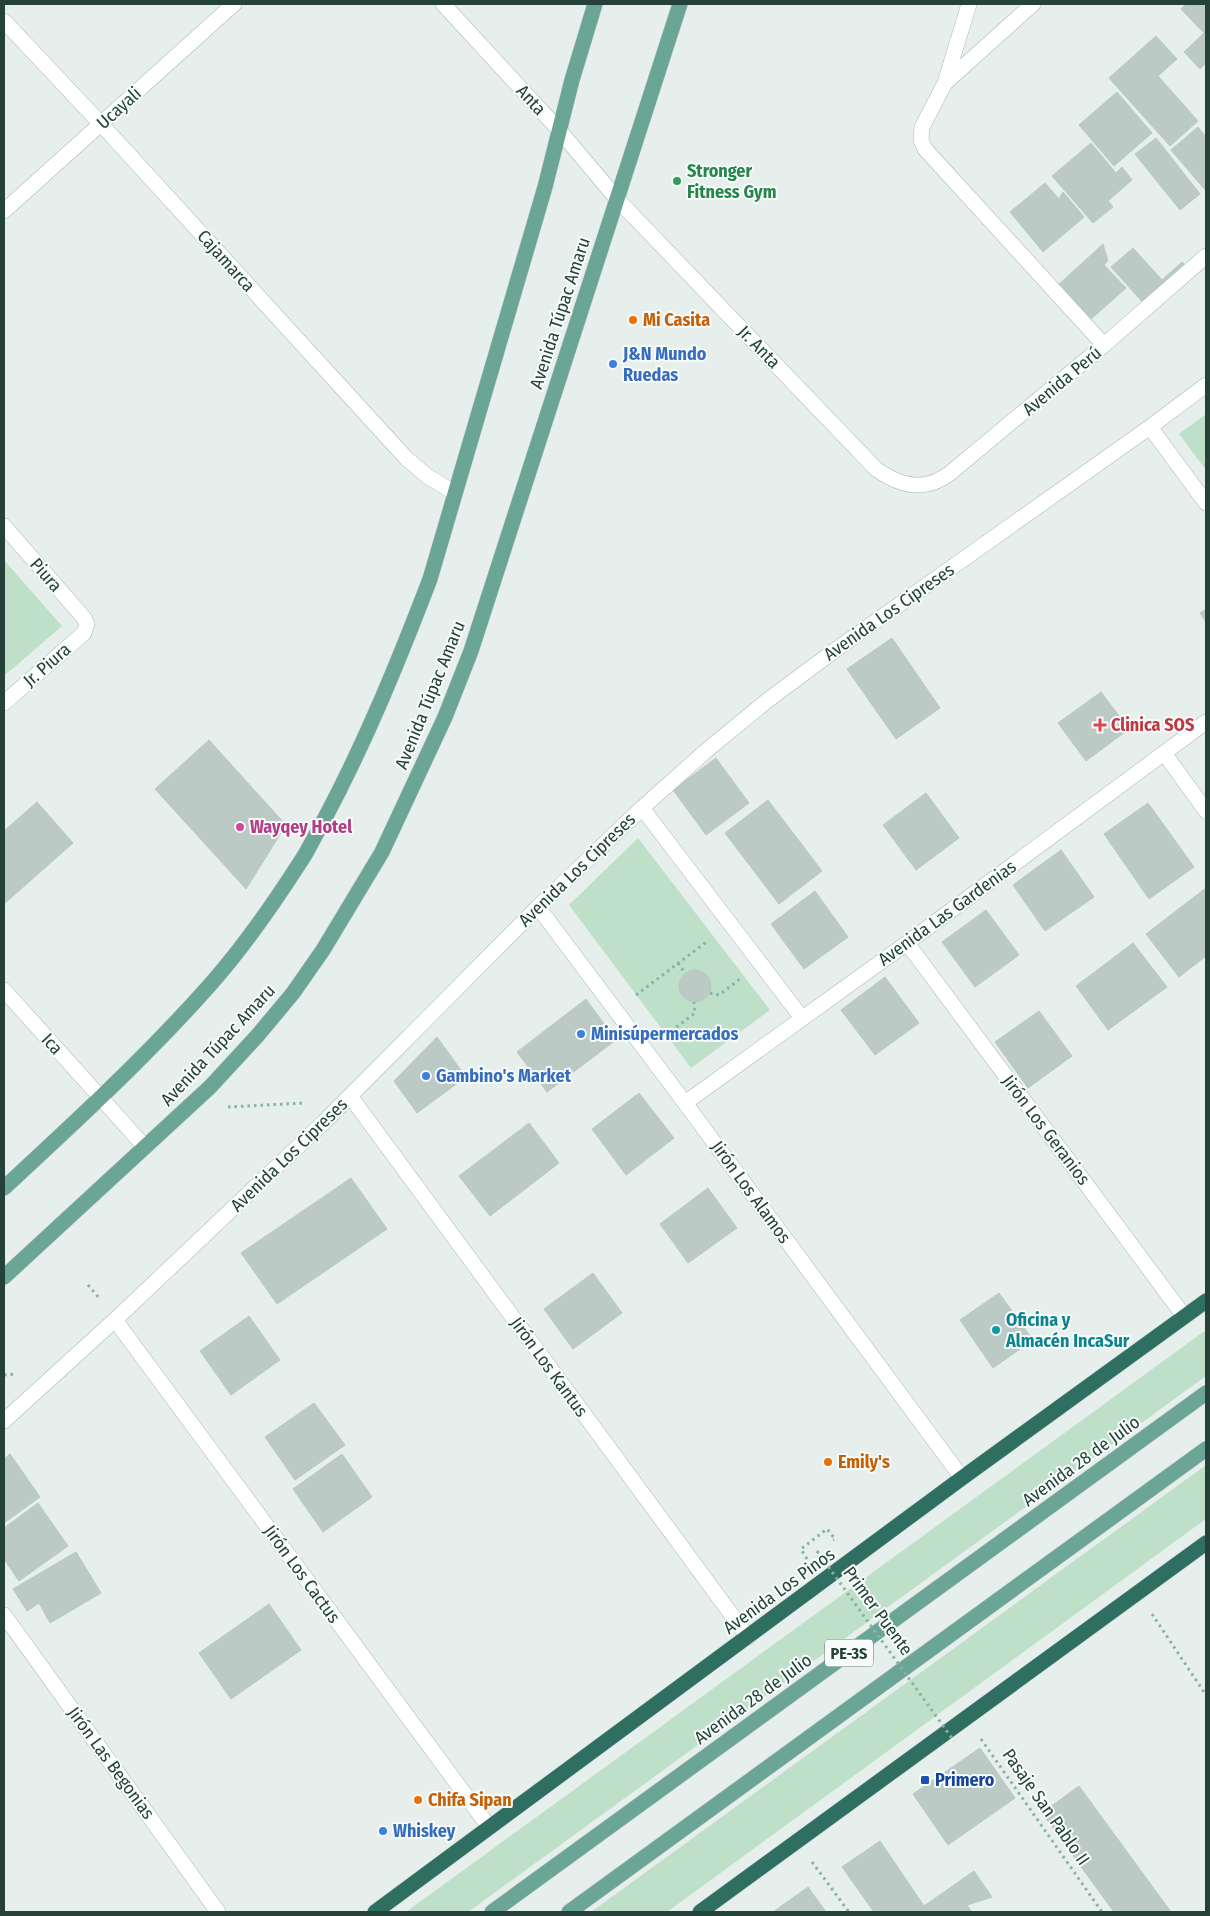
<svg xmlns="http://www.w3.org/2000/svg" width="1210" height="1916" font-family="'Fira Sans Condensed',sans-serif">
	<rect width="100%" height="100%" fill="#e6efeb"/>
	<path fill="#bfe0c8" d="M1206 414V470L1179 434Z
		M4 560 62 626 4 676Z
		M638 838 770 1010 691 1068 569 905Z
		M1206 1330V1376L468 1912H406Z
		M1206 1465V1519L667 1912H591Z"/>
	<path fill="#bbcac4" stroke="#b8c9c2" d="M1186 4H1206V63L1200 69 1184 52 1204 33 1181 9Z
		M1156 36 1177 59 1158 76 1198 121 1170 146 1109 78Z
		M1117 92 1152 133 1114 166 1079 125Z
		M1198 127 1206 137V191L1171 150Z
		M1156 138 1200 194 1180 210 1135 154Z
		M1091 143 1116 173 1122 167 1132 180 1108 201 1113 207 1093 223 1052 176Z
		M1045 183 1059 199 1063 192 1084 217 1043 252 1010 212Z
		M1103 244 1108 261 1104 265 1126 288 1090 320 1058 285Z
		M1133 248 1162 280 1182 262 1188 268 1146 306 1111 267Z
		M1206 609V622L1200 613Z
		M892 638 940 708 896 739 847 669Z
		M1101 692 1129 729 1086 761 1058 723Z
		M209 740 286 825 246 889 155 789Z
		M716 758 749 803 706 835 673 790Z
		M926 793 959 838 916 870 883 825Z
		M768 800 822 871 779 904 725 833Z
		M37 802 73 843 4 904V831Z
		M1148 803 1194 867 1149 899 1104 834Z
		M1061 850 1094 897 1045 931 1013 885Z
		M1206 888V956L1179 977 1146 934Z
		M815 891 848 937 804 969 771 924Z
		M986 910 1019 955 975 987 942 942Z
		M1133 943 1167 987 1108 1030 1076 986Z
		M679 986a16 16 0 1 1 32 0a16 16 0 1 1-32 0Z
		M885 977 919 1023 875 1055 841 1010Z
		M586 999 616 1040 547 1092 517 1052Z
		M1039 1011 1072 1056 1028 1088 995 1042Z
		M437 1037 466 1077 417 1113 394 1081Z
		M639 1093 674 1138 626 1175 592 1129Z
		M529 1123 559 1163 490 1216 459 1176Z
		M351 1178 387 1229 277 1304 241 1253Z
		M708 1188 737 1228 688 1263 660 1224Z
		M593 1273 622 1313 573 1349 544 1309Z
		M999 1293 1033 1340 993 1368 960 1320Z
		M249 1316 280 1360 231 1395 200 1351Z
		M314 1403 345 1445 295 1480 265 1437Z
		M10 1454 40 1497 4 1523V1459Z
		M342 1454 372 1497 323 1532 293 1489Z
		M38 1503 68 1546 19 1581 4 1559V1528Z
		M76 1552 101 1593 50 1623 39 1603 27 1611 13 1589Z
		M269 1604 301 1650 231 1699 199 1653Z
		M980 1748 1015 1798 948 1845 913 1794Z
		M1079 1786 1171 1912H1114L1042 1813Z
		M880 1841 924 1906 974 1871 992 1897 967 1905 972 1912H874L842 1867Z
		M808 1887 826 1912H773Z"/>
	<g fill="none" stroke-linecap="round" stroke-linejoin="round">
		<defs>
			<path id="minor" d="M443 4 559 130 617 199 876 469C890 479 909 488 927 484 935 483 943 478 949 474L1104 345 1206 256
				M969 4 945 83 922 127 921 140 925 149 1104 345
				M4 21 101 124 406 458 427 476 455 493
				M945 83 1033 4
				M4 211 234 4
				M1150 427 1206 503
				M4 526 84 618 87 624 84 633 4 703
				M1164 753 1206 811
				M642 808 802 1018
				M538 907 685 1103 962 1478
				M907 943 1184 1316
				M4 990 145 1147
				M350 1096 748 1637
				M685 1103 907 943 1206 722
				M115 1320 489 1827
				M4 1421 117 1318 324 1122 538 907 642 808 707 750 768 700 838 648 1150 427 1206 385
				M4 1615 218 1912"/>
			<path id="major" d="M4 1188C74 1123 145 1058 209 986 242 949 272 906 299 864 309 850 316 833 325 818 366 741 399 660 430 579L545 187 572 80 595 4
				M4 1277 210 1087 258 1035 293 993 323 950 382 852 445 717 471 651 680 4
				M492 1912 1206 1393
				M569 1912 1206 1449"/>
			<path id="highway" d="M375 1912 962 1478 1206 1301
				M700 1912 1206 1543"/>
		</defs>
		<use href="#minor" stroke="#a8b8b2" stroke-width="16"/>
		<use href="#major" stroke="#c2cac8" stroke-width="16"/>
		<use href="#highway" stroke="#c2cac8" stroke-width="16"/>
		<path stroke="#86b3a5" stroke-width="3" stroke-dasharray="2.5 4" stroke-linecap="butt" d="M678 963 685 973
			M710 993 719 995 740 979
			M636 995 709 940
			M666 1035 695 1013 694 1002
			M228 1107 304 1103
			M88 1285 100 1299
			M4 1375 16 1374
			M807 1559 801 1549 827 1529 835 1539 833 1540
			M1152 1614 1206 1695
			M981 1739 1102 1912
			M812 1862 849 1912"/>
		<use href="#minor" stroke="#fff" stroke-width="15"/>
		<use href="#major" stroke="#6aa596" stroke-width="15"/>
		<use href="#highway" stroke="#2f6f62" stroke-width="15"/>
		<path stroke="#86b3a5" stroke-width="3" stroke-dasharray="2.5 4" stroke-linecap="butt" d="M817 1551 954 1741"/>
	</g>
	<circle fill="#2e9e5b" stroke="#f7fbf9" stroke-width="2" cx="677" cy="181" r="5"/>
	<g fill="#e8710a" stroke="#f7fbf9" stroke-width="2">
		<circle cx="633" cy="320" r="5"/>
		<circle cx="828" cy="1462" r="5"/>
		<circle cx="418" cy="1800" r="5"/>
	</g>
	<g fill="#3f7fe0" stroke="#f7fbf9" stroke-width="2">
		<circle cx="613" cy="364" r="5"/>
		<circle cx="581" cy="1034" r="5"/>
		<circle cx="426" cy="1076" r="5"/>
		<circle cx="383" cy="1831" r="5"/>
	</g>
	<path fill="#e0444e" stroke="#f7fbf9" stroke-width="2" d="M1097.5 717.5h5v5h5v5h-5v5h-5v-5h-5v-5h5z"/>
	<circle fill="#d1479c" stroke="#f7fbf9" stroke-width="2" cx="240" cy="827" r="5"/>
	<circle fill="#0f9aa8" stroke="#f7fbf9" stroke-width="2" cx="996" cy="1330" r="5"/>
	<rect fill="#1a4fb4" stroke="#f7fbf9" stroke-width="2" x="920" y="1775" width="10" height="10" rx="2.5"/>
	<g text-anchor="middle" stroke-width="4" stroke-linejoin="round" paint-order="stroke">
		<rect fill="#f7fbf9" stroke="#637a73" stroke-width="1" x="825" y="1639.5" width="48" height="27" rx="4"/>
		<g font-size="16" font-weight="bold" fill="#24423a">
			<text x="849" y="1659">PE-3S</text>
		</g>
		<g font-size="18" fill="#24423a" stroke="#f7fbf9">
			<text transform="translate(531 100) rotate(47)" y="6">Anta</text>
			<text transform="translate(119 108) rotate(-42)" y="6">Ucayali</text>
			<text transform="translate(226 261) rotate(48)" y="6">Cajamarca</text>
			<text transform="translate(560 313) rotate(-72)" y="6">Avenida Túpac Amaru</text>
			<text transform="translate(759 347) rotate(46)" y="6">Jr. Anta</text>
			<text transform="translate(1062 381) rotate(-40)" y="6">Avenida Perú</text>
			<text transform="translate(46 575) rotate(49)" y="6">Piura</text>
			<text transform="translate(889 612) rotate(-35)" y="6">Avenida Los Cipreses</text>
			<text transform="translate(47 665) rotate(-41)" y="6">Jr. Piura</text>
			<text transform="translate(430 695) rotate(-68)" y="6">Avenida Túpac Amaru</text>
			<text transform="translate(577 870) rotate(-44)" y="6">Avenida Los Cipreses</text>
			<text transform="translate(947 913) rotate(-36)" y="6">Avenida Las Gardenias</text>
			<text transform="translate(52 1044) rotate(48)" y="6">Ica</text>
			<text transform="translate(218 1045) rotate(-47)" y="6">Avenida Túpac Amaru</text>
			<text transform="translate(1046 1130) rotate(53)" y="6">Jirón Los Geranios</text>
			<text transform="translate(289 1155) rotate(-44)" y="6">Avenida Los Cipreses</text>
			<text transform="translate(751 1192) rotate(54)" y="6">Jirón Los Alamos</text>
			<text transform="translate(549 1367) rotate(54)" y="6">Jirón Los Kantus</text>
			<text transform="translate(1081 1461) rotate(-36)" y="6">Avenida 28 de Julio</text>
			<text transform="translate(302 1574) rotate(54)" y="6">Jirón Los Cactus</text>
			<text transform="translate(779 1591) rotate(-36)" y="6">Avenida Los Pinos</text>
			<text transform="translate(878 1611) rotate(54)" y="6">Primer Puente</text>
			<text transform="translate(753 1699) rotate(-36)" y="6">Avenida 28 de Julio</text>
			<text transform="translate(111 1763) rotate(54)" y="6">Jirón Las Begonias</text>
			<text transform="translate(1046 1807) rotate(55)" y="6">Pasaje San Pablo II</text>
		</g>
		<g font-size="18" font-weight="bold" fill="#27864d" stroke="#f7fbf9" text-anchor="start">
			<text x="687" y="177">Stronger<tspan x="687" dy="21">Fitness Gym</tspan></text>
		</g>
		<g font-size="18" font-weight="bold" fill="#c56008" stroke="#f7fbf9" text-anchor="start">
			<text x="643" y="326">Mi Casita</text>
			<text x="838" y="1468">Emily's</text>
			<text x="428" y="1806">Chifa Sipan</text>
		</g>
		<g font-size="18" font-weight="bold" fill="#366cbe" stroke="#f7fbf9" text-anchor="start">
			<text x="623" y="360">J&amp;N Mundo<tspan x="623" dy="21">Ruedas</tspan></text>
			<text x="591" y="1040">Minisúpermercados</text>
			<text x="436" y="1082">Gambino's Market</text>
			<text x="393" y="1837">Whiskey</text>
		</g>
		<g font-size="18" font-weight="bold" fill="#be3a42" stroke="#f7fbf9" text-anchor="start">
			<text x="1111" y="731">Clinica SOS</text>
		</g>
		<g font-size="18" font-weight="bold" fill="#b23c85" stroke="#f7fbf9" text-anchor="start">
			<text x="250" y="833">Wayqey Hotel</text>
		</g>
		<g font-size="18" font-weight="bold" fill="#0d838f" stroke="#f7fbf9" text-anchor="start">
			<text x="1006" y="1326">Oficina y<tspan x="1006" dy="21">Almacén IncaSur</tspan></text>
		</g>
		<g font-size="18" font-weight="bold" fill="#164399" stroke="#f7fbf9" text-anchor="start">
			<text x="935" y="1786">Primero</text>
		</g>
	</g>
	<rect width="1210" height="1916" fill="none" stroke="#24423a" stroke-width="10"/>
</svg>
